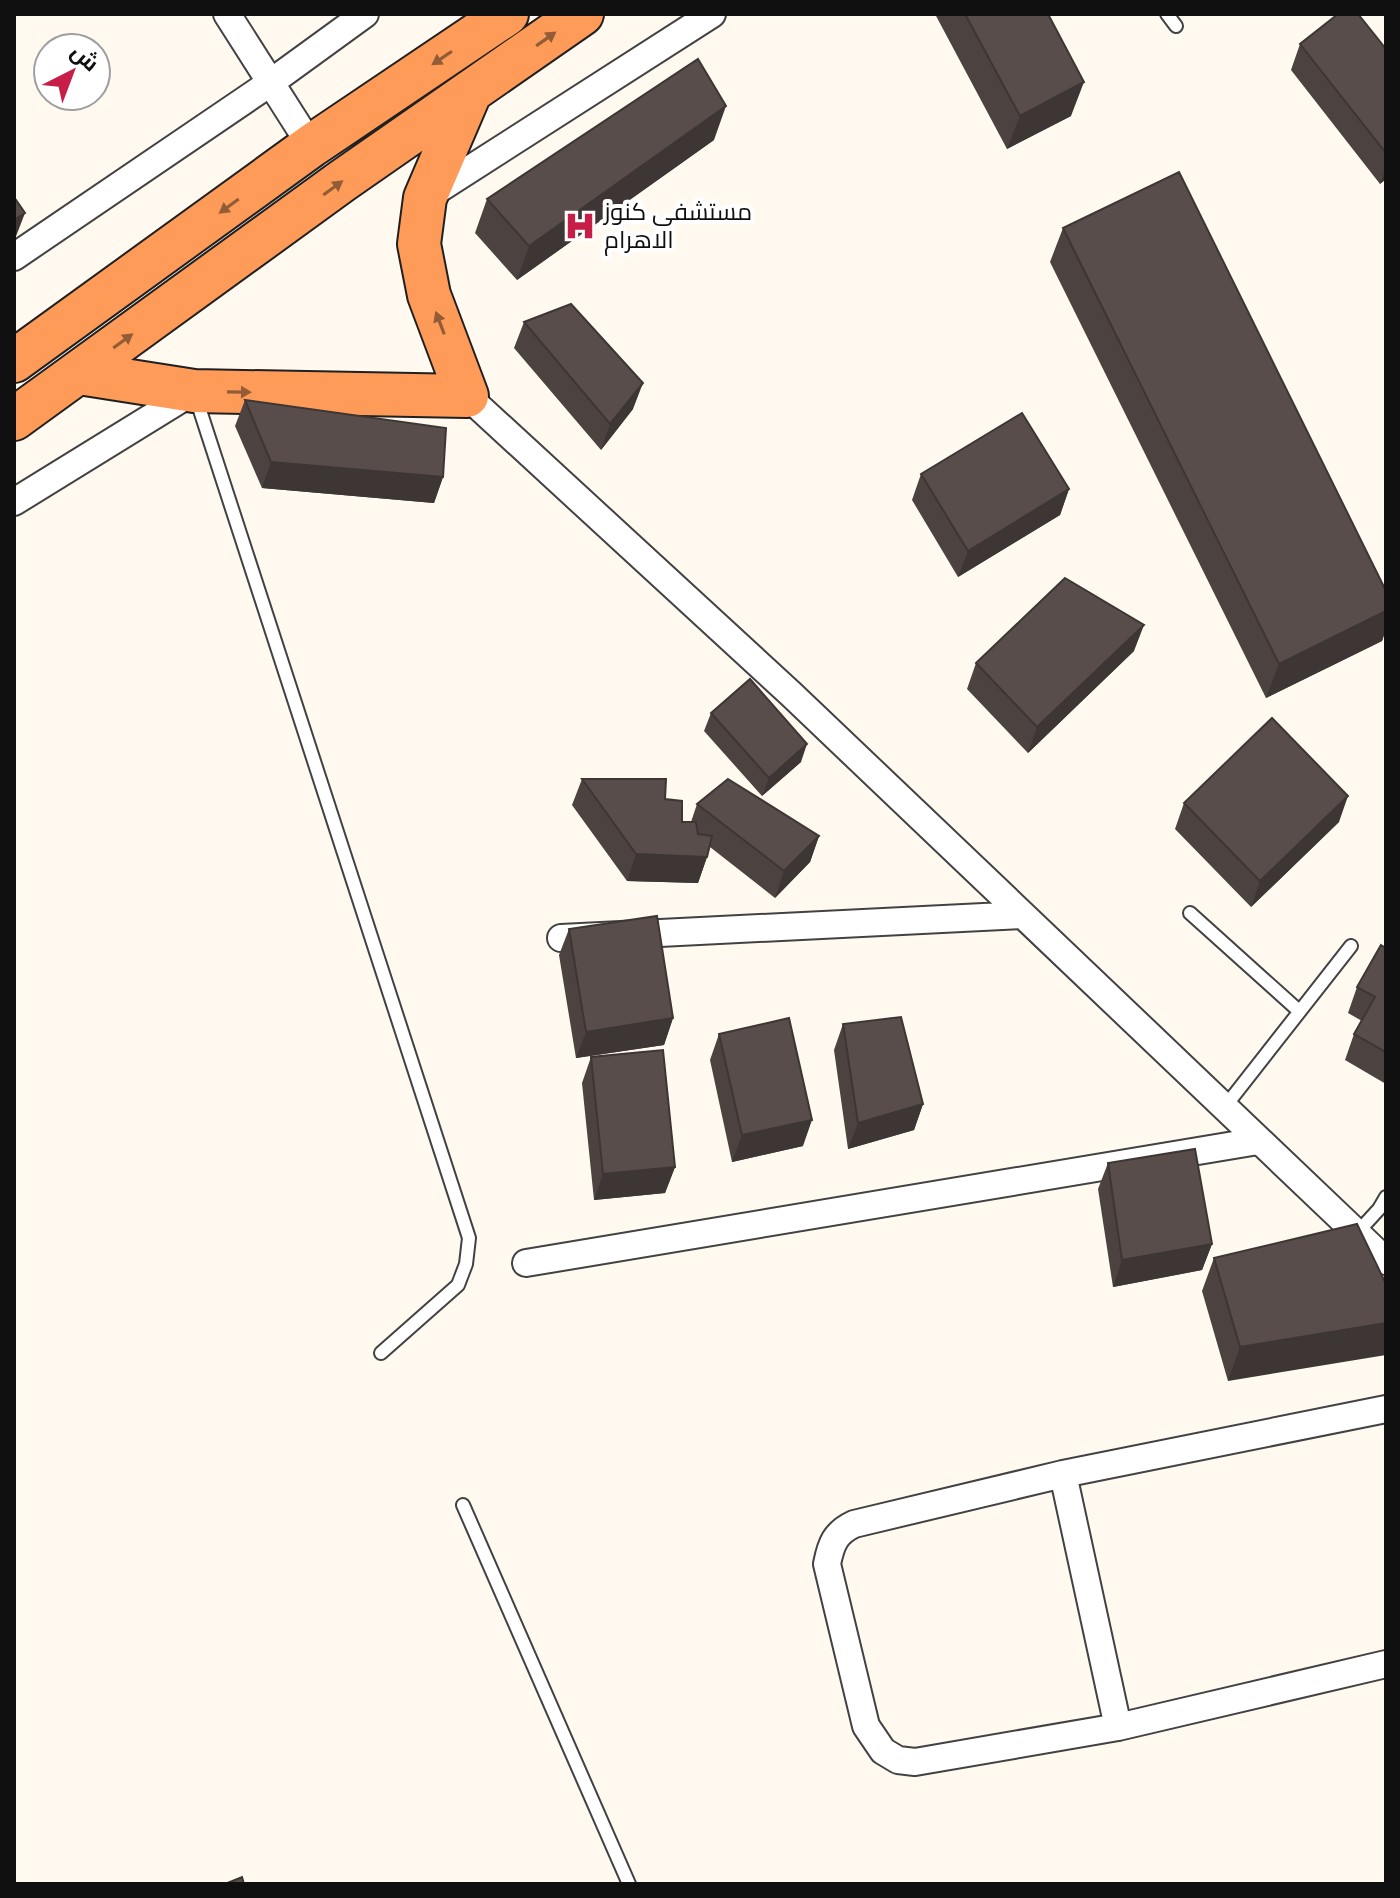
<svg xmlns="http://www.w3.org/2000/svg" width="1400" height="1898" font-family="Merriweather,Cairo,serif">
	<rect width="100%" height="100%" fill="#fff9f0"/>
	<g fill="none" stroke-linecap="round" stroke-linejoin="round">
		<defs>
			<path id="service" d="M1167 14 1176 26
				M196 398 469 1238 466 1264 458 1285 381 1353
				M1190 913 1299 1011
				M1224 1108 1351 946
				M1357 1233 1379 1209 1386 1197
				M463 1505 629 1884"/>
			<path id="minor" d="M227 14 311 146
				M428 196 712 14
				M14 257 270 83 365 14
				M467 396 791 694 1386 1261
				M14 502 194 391
				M561 938 1021 915
				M526 1263 1258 1141
				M1386 1409 1063 1474 854 1524C835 1533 831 1544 827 1564L866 1726 883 1751 898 1760 915 1762 1118 1727 1386 1664
				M1063 1474 1118 1727"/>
			<path id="trunk" d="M14 361 311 146 507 14
				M79 373 194 391 467 396 429 295 419 244 425 198 470 93
				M14 419 342 181 582 14"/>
		</defs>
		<use href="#service" stroke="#424242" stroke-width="16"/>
		<use href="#minor" stroke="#424242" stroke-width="30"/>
		<use href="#trunk" stroke="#202020" stroke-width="46"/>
		<use href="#service" stroke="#fff" stroke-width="12"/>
		<use href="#minor" stroke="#fff" stroke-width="26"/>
		<use href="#trunk" stroke="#fe9b58" stroke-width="42"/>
	</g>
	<path fill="#4c4240" d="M935 14H1048L1071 116 1007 149Z
		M1300 44 1386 49V179L1380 184 1291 70Z
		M714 140 517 280 475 233 487 199Z
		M1063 228 1386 591V629L1382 641 1266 698 1050 262Z
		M524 322 633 409 601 450 514 348Z
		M245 400 443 477 434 503 262 488 235 426Z
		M921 474 1069 489 1060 515 958 577 912 500Z
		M1134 651 1028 753 967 689 976 663Z
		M711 713 801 762 762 796 704 731Z
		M582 779 665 799 682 822H691L697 804 819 836 810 862 775 898 710 847 707 857 698 883 627 881 572 805Z
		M1184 803 1339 822 1251 907 1175 829Z
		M569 929 673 1018 664 1045 576 1058 559 955Z
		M1386 948V1084L1345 1060 1354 1034 1362 1021 1348 1013 1357 987Z
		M843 1024 923 1104 914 1130 848 1149 834 1050Z
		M719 1034 803 1146 732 1162 710 1060Z
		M591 1057 675 1167 665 1193 594 1200 582 1083Z
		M1108 1163 1212 1244 1202 1270 1113 1287 1098 1189Z
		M1214 1258 1386 1284 1228 1381 1202 1291Z"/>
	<path fill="#3e3634" d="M1084 82 1071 116 1007 149 1020 116Z
		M726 106 714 140 517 280 529 246Z
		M1386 168V179L1380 184Z
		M25 213 15 239 14 240V220Z
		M643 383 633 409 601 450 610 424Z
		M271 462 443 477 434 503 262 488Z
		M1069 489 1060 515 958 577 968 551Z
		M1386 611V629L1382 641 1266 698 1279 664Z
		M1144 625 1134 651 1028 753 1037 727Z
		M807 744 801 762 762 796 769 778Z
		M1348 796 1339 822 1251 907 1260 881Z
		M819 836 810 862 775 898 784 871Z
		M636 854 707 857 698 883 627 881Z
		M673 1018 664 1045 576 1058 586 1032Z
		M923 1104 914 1130 848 1149 858 1123Z
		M812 1120 803 1146 732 1162 742 1135Z
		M675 1167 665 1193 594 1200 603 1174Z
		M1212 1244 1202 1270 1113 1287 1122 1260Z
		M1386 1323V1355L1228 1381 1240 1347Z"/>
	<path fill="#584d4a" stroke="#3e3634" stroke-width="2" d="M965 14H1048L1084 82 1020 116Z
		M1338 14H1358L1386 49V153L1300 44Z
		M698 59 726 106 529 246 487 199Z
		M1179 172 1386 591V611L1279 664 1063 228Z
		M14 197 25 213 14 220Z
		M571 304 643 383 610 424 524 322Z
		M245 400 446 428 443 477 271 462Z
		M1022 413 1069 489 968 551 921 474Z
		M1065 578 1144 625 1037 727 976 663Z
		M750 679 807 744 769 778 711 713Z
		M1272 718 1348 796 1260 881 1184 803Z
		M582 779H666L665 799 682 801V822H696L698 834 712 836 707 857 636 854Z
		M728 779 819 836 784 871 697 804Z
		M657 916 673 1018 586 1032 569 929Z
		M1381 945 1386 948V1052L1354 1034 1375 997 1357 987Z
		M901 1017 923 1104 858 1123 843 1024Z
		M789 1018 812 1120 742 1135 719 1034Z
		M663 1050 675 1167 603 1174 591 1057Z
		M1195 1149 1212 1244 1122 1260 1108 1163Z
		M1357 1224 1386 1284V1323L1240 1347 1214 1258Z
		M242 1877 244 1884H225Z"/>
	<defs><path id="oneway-solid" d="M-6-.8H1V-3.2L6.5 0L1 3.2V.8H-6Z" transform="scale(2)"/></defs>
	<g fill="#925c37">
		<use href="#oneway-solid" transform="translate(546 39) rotate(-35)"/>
		<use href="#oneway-solid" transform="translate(442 58) rotate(146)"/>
		<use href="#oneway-solid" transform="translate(333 188) rotate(-36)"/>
		<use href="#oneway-solid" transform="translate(229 206) rotate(144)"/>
		<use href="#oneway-solid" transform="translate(440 323) rotate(-111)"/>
		<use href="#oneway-solid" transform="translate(123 341) rotate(-36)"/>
		<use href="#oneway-solid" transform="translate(239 392) rotate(1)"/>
	</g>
	<defs>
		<symbol id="hospital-bare" viewBox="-9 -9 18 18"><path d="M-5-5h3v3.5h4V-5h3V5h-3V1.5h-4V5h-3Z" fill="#c71e48" stroke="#fff" stroke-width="2.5" paint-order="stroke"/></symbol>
	</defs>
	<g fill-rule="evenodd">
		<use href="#hospital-bare" x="558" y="204" width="44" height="44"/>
	</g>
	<g text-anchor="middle" stroke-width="8" stroke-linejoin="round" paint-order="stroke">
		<g font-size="24" fill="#0f0f0f" stroke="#fff" text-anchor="start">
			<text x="604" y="220">مستشفى كنوز<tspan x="604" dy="28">الاهرام</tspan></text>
		</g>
	</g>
	<rect width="1400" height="1898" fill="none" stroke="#0f0f0f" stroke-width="32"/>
	<g transform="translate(72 72) rotate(42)"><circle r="38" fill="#ffffff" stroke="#9f9f9f" stroke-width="2"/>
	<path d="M0-6L14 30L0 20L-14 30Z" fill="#c71e48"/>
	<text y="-12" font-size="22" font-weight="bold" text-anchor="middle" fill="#0f0f0f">ش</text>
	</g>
</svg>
